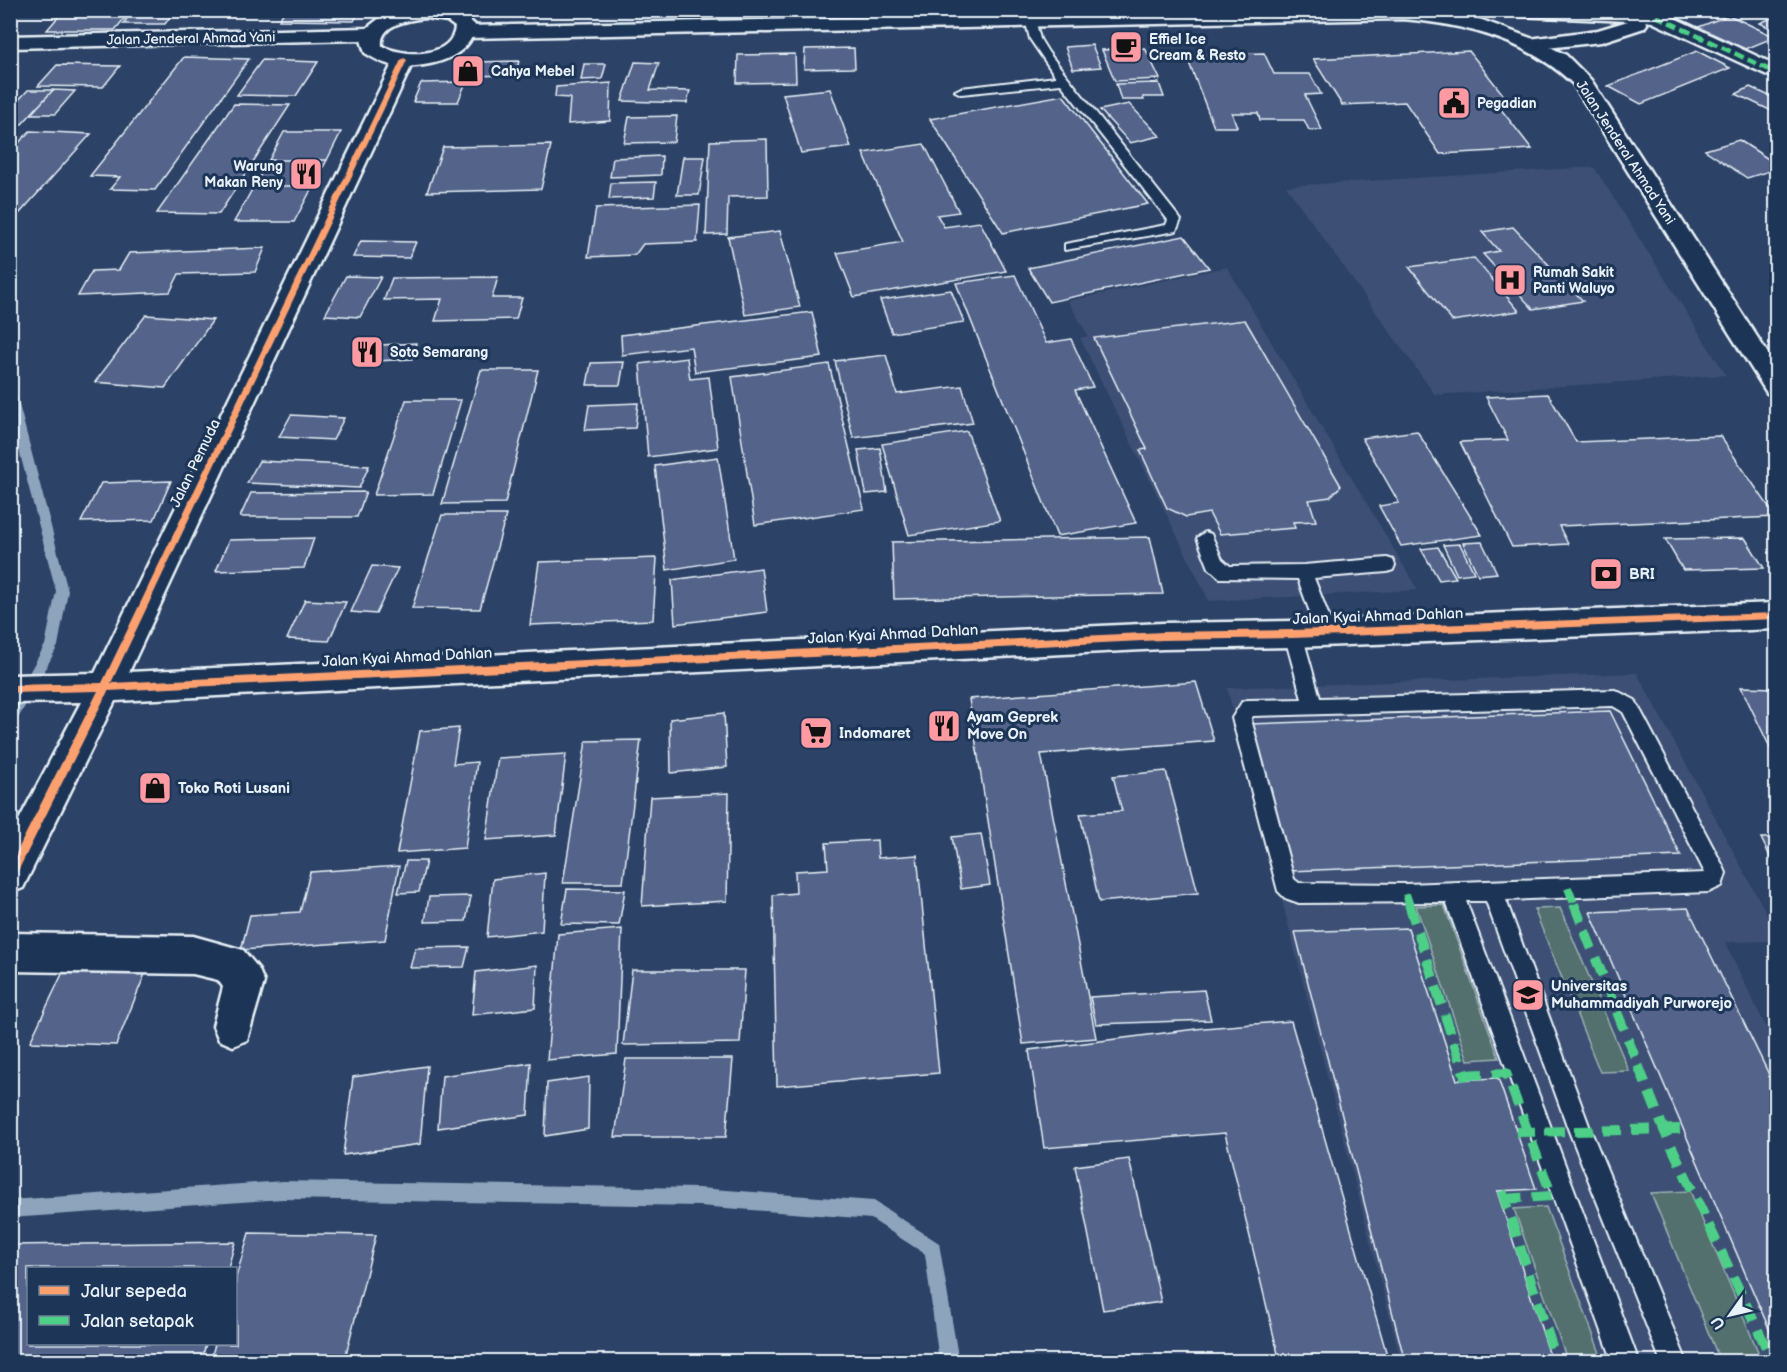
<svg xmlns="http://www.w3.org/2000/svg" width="1787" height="1372" font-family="'Balsamiq Sans',sans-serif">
	<rect width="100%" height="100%" fill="#2c4266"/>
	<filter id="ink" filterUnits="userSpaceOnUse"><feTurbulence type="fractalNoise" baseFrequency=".0167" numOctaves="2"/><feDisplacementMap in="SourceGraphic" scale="12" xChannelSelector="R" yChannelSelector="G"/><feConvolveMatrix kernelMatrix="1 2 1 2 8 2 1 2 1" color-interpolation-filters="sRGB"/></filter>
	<g filter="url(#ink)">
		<path fill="#3c4f74" d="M1594 167 1726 375 1435 395 1286 186Z
			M1227 267 1418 590 1209 601 1080 338 1088 336 1068 301Z
			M1637 673 1776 931V941L1725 942 1776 1048V1361H1401L1227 688Z"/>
		<path fill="#526f6e" stroke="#9db0b3" stroke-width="1.5" d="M1444 905 1499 1058 1468 1060 1416 906Z
			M1560 908 1629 1071 1600 1072 1534 909Z
			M1690 1191 1762 1361H1720L1651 1193Z
			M1546 1207 1601 1356 1567 1360 1514 1209Z"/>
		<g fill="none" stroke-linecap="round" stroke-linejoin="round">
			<path fill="#8da4bc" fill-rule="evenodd" d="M10 389 16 393 68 591 58 646 15 724 10 726V706L45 645 56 591 10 416Z
				M283 1181 699 1188 874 1201 939 1243 959 1362H939L925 1254 871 1219 699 1206 283 1199 10 1218V1200Z"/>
		</g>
		<path fill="#53638a" stroke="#e8f1f8" stroke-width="1.5" d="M64 10H131L115 30H47Z
			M133 10H175L165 24H123Z
			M285 10H360L354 21 279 20Z
			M667 10H712V16L666 18Z
			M912 10H951L952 13 916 18Z
			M1729 15 1775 37 1741 51 1696 28Z
			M1776 16V31L1760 23Z
			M1092 45 1101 67 1073 69 1065 47Z
			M854 48 855 68 804 69 805 49Z
			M1145 48 1160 79 1115 81 1102 50Z
			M1469 51 1509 102 1496 103 1532 149 1440 154 1405 102 1342 105 1313 59Z
			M1697 51 1730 68 1641 104 1608 86Z
			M1264 53 1274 74H1310L1321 94 1305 95 1322 130H1309L1304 120H1260L1258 113H1232L1237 127H1214L1186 55Z
			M795 54 796 82 737 83 738 55Z
			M184 57 249 59 155 190 110 189 120 177 90 176Z
			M262 60 318 62 296 96 237 95Z
			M519 61 515 75 471 76 477 62Z
			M635 62 659 63 650 90 690 91 687 103 622 101Z
			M584 64H606L602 79 581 80Z
			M57 65 120 66 103 87 38 86Z
			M466 82 458 102H413L421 83Z
			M611 83 610 121 568 124 570 98 555 97 556 87Z
			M1159 83 1164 97H1143L1144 100H1121L1116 84Z
			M1750 87 1776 99V113L1736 94Z
			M830 89 851 147 801 153 783 94Z
			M28 90H53L22 124H10V109Z
			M53 90 75 91 55 114H31Z
			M1063 95 1148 204 1003 233 930 119Z
			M234 104 290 105 219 214 157 213Z
			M1129 104 1160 136 1130 143 1100 110Z
			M677 116 674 142 624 143 629 117Z
			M30 131 91 134 10 224V152Z
			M284 132H341L327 160H269Z
			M767 139 768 196 728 197 727 234 706 235 710 141Z
			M1739 140 1776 164V169L1747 178 1705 150Z
			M924 144 959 212 937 215 944 227 980 222 1006 271 854 297 837 253 903 242 863 153Z
			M551 145 541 189 427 192 443 147Z
			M662 156 661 175 610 177 613 158Z
			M683 157H705L699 195H677Z
			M269 160H327L313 186H254Z
			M656 182 654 197 609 199 611 183Z
			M254 186H313L294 222H234Z
			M700 205 697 242 643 244 635 255 588 257 596 208Z
			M1513 227 1583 301 1533 309 1483 254 1499 251 1482 232Z
			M780 231 800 307 745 315 728 237Z
			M1184 236 1209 268 1049 302 1028 268Z
			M361 241 416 242 409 258 353 257Z
			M265 248 255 272 179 274 170 292 78 296 92 271 119 270 129 253Z
			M1474 258 1519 311 1452 321 1409 267Z
			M1015 275 1046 343 1071 339 1093 387 1075 390 1136 523 1057 536 956 283Z
			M346 276 381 277 360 317 325 315Z
			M498 277 492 298H522L516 319 435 321 442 299 384 300 392 278Z
			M951 290 964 322 892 333 880 300Z
			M812 312 822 357 695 372 691 347 622 355 621 335Z
			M146 315 213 320 165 388 95 382Z
			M1245 320 1341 486 1330 497 1309 500 1316 521 1293 522 1295 528 1220 534 1209 513 1186 517 1167 508 1140 450 1147 449 1094 338Z
			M416 343 412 359 377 361 381 345Z
			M886 355 897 394 962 386 973 423 853 438 835 361Z
			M687 358 690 379 709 377 718 448 648 457 640 364Z
			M624 362 620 385H587L591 363Z
			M829 364 864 509 755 525 732 377Z
			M481 370H538L505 503 442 504Z
			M1548 394 1576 442 1720 436 1776 517 1559 526 1568 544 1512 547 1460 442 1508 440 1486 397Z
			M406 400H461L433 494 374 495Z
			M638 403 635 428 585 430 589 405Z
			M291 415 344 418 333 440 279 437Z
			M967 431 1000 521 909 535 882 444Z
			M1417 431 1482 535 1401 546 1379 506 1399 503 1362 438Z
			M880 448 887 492 866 494 858 450Z
			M718 457 734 559 667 570 655 466Z
			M259 461 369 466 359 488 247 483Z
			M171 481 154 520 81 522 101 483Z
			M366 492 357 517H240L251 493Z
			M442 515H506L480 609 412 608Z
			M1150 537 1163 594 894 599 892 542Z
			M314 538 304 568 216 571 229 540Z
			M1745 538 1764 568 1683 570 1665 539Z
			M1482 542 1497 573 1478 575 1463 543Z
			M1460 544 1474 573 1457 575 1443 545Z
			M1438 547 1456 578 1439 580 1421 549Z
			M657 558 653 620 530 625 539 562Z
			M372 566 398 568 376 614 351 612Z
			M761 568 767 612 675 624 672 580Z
			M305 600 346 602 329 641 287 639Z
			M1196 682 1214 741 1041 754 1096 1038 1023 1044 969 699Z
			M1741 687 1776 688V760Z
			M1610 711 1681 856 1289 871 1249 724Z
			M724 713 727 767 671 773 670 719Z
			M459 728 453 764 477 762 465 848 397 853 420 731Z
			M641 740 623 883H563L586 741Z
			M566 754 556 835 486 840 498 758Z
			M1166 771 1198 893 1099 902 1080 814 1122 811 1113 776Z
			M729 793 727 901 642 906 650 797Z
			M981 834 990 885 961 889 952 837Z
			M1761 838H1776V869Z
			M877 840 878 858 917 855 939 1073 777 1086 773 895 796 893 795 871 828 869 826 843Z
			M406 861H426L419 892 398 893Z
			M399 866 385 940 241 950 250 915 300 912 310 872Z
			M545 873 542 931 487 937 493 879Z
			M567 889 625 890 619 925 561 924Z
			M471 896 466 921 425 922 429 897Z
			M1688 908 1776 1089V1345L1590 912Z
			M1408 928 1457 1080 1498 1078 1536 1189 1497 1191 1552 1362H1405L1295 932Z
			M622 929 617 1054 547 1060 558 934Z
			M469 947 464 967 410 968 415 948Z
			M537 965 535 1008 472 1015 476 972Z
			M632 970H745L740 1043 623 1045Z
			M63 972 145 974 116 1045 30 1042Z
			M1204 990 1211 1020 1096 1024 1090 997Z
			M1291 1021 1389 1362H1280L1225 1133 1044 1148 1029 1050 1204 1028Z
			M626 1059H733L726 1137H615Z
			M531 1063 528 1115 438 1128 442 1076Z
			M427 1066 420 1144 343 1155 353 1077Z
			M589 1077 588 1129 545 1136 547 1083Z
			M1129 1159 1161 1302 1103 1310 1075 1166Z
			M249 1233 376 1235 344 1362H210L215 1344H236V1277Z
			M235 1242 228 1268H28V1344H206L201 1362H10V1245Z"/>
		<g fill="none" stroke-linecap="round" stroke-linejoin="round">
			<defs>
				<path id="lane" d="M1031 20 1036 23 1040 39 1048 52 1181 220 1176 231 1065 250V244L1166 225 1168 220 1061 84 961 94 955 91 961 88 1056 77 1030 39 1026 23Z
					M1205 532 1211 534 1222 559 1230 566 1304 565 1387 558 1393 560 1395 565 1393 570 1387 572 1314 578 1335 632 1332 637H1320L1317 632 1298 579 1220 578 1209 568 1197 538Z
					M1293 627 1299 629 1302 634 1320 698 1615 690 1635 700 1723 866 1726 873 1722 886 1709 892 1506 900 1591 1131 1687 1362H1661L1569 1131 1486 901H1466L1639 1362H1613L1446 902 1299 903 1285 898 1278 891 1232 718 1242 702 1248 700 1302 699 1284 634 1287 629ZM1613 706 1623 712 1705 873 1406 884 1299 883 1294 879 1251 719 1253 716Z"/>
				<path id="street" d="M1511 10H1657L1776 65V79L1652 22 1645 21 1647 24 1644 28 1601 42 1529 50 1522 48 1519 44 1522 40 1598 30 1628 21 1520 16Z
					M10 933 193 936 243 950 258 968 264 982 247 1040 233 1046 219 1040 213 1026 223 987 218 980 193 974 10 971Z"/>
				<path id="secondary" d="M1241 10H1442L1482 20 1536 40 1566 55 1591 80 1776 366V395L1767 393 1573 84C1528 40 1464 24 1403 19L467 38 457 32 467 26Z
					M404 54 411 56 414 60 129 672 1163 623 1293 621 1776 603V629L1293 647 1163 649 115 701 23 888 10 893V837L81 702 10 703V675L95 673 394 60 397 56Z"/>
				<path id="primary" d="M403 10H454L460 12 475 25C472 61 420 70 391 65 382 63 373 58 365 53L361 40 10 48V36L367 28 381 17ZM425 18 447 21 455 27C452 59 403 57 382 46 379 24 409 20 425 18Z"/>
			</defs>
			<use href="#lane" stroke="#e8f1f8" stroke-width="4"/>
			<use href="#street" stroke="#e8f1f8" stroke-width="5"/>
			<use href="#secondary" stroke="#e8f1f8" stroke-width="5"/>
			<use href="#primary" stroke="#e8f1f8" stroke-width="5"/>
			<use href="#lane" fill="#1d3557" fill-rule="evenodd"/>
			<use href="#street" fill="#1d3557" fill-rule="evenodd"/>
			<use href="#secondary" fill="#1d3557" fill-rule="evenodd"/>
			<use href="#primary" fill="#1d3557" fill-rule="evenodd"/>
			<path stroke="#4dcf88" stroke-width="4.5" stroke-dasharray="10 4.5" stroke-linecap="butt" d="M1254 10 1259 17
				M1656 16 1776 73"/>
			<path stroke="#4dcf88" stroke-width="8" stroke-dasharray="15 8" stroke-linecap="butt" d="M1568 888 1575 906
				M1406 894 1410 906"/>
			<path stroke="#4dcf88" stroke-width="10" stroke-dasharray="19 10" stroke-linecap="butt" d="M1409 904 1466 1080
				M1574 904 1664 1130 1773 1362
				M1464 1075 1506 1073 1552 1196 1504 1199
				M1516 1132 1684 1129
				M1502 1191 1557 1362"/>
			<defs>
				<path id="cycleway" d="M404 58 407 60 111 683 1163 632 1293 630 1776 613V619L1293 638 1163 640 108 691 14 879 10 881V865L98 691 10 693V685L102 683 401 60Z"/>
			</defs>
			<use href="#cycleway" stroke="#1d3557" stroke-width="4"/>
			<use href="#cycleway" fill="#fca06f" fill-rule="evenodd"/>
		</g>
	</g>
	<defs>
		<symbol id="cafe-square" viewBox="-11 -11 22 22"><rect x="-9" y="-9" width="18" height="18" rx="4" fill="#ff9aa2" stroke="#1d3557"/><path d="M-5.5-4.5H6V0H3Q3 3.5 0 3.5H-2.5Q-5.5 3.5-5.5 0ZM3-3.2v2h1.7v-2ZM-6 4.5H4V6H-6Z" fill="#111"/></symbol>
		<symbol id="shop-square" viewBox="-11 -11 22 22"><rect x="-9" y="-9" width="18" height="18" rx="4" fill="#ff9aa2" stroke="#1d3557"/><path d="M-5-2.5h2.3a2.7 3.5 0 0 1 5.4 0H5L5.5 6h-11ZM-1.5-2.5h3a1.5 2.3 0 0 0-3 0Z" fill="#111"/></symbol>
		<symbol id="civic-square" viewBox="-11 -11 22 22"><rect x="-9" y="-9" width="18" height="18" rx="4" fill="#ff9aa2" stroke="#1d3557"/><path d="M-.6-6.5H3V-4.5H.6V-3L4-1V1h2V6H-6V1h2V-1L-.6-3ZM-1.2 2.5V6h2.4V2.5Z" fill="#111"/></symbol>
		<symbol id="restaurant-square" viewBox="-11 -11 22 22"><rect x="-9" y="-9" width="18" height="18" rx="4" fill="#ff9aa2" stroke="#1d3557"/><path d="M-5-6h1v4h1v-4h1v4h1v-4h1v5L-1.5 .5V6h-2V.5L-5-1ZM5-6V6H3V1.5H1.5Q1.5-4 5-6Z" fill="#111"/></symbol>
		<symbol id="hospital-square" viewBox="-11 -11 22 22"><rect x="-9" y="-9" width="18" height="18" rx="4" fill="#ff9aa2" stroke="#1d3557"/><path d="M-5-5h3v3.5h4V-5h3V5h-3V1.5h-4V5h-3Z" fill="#111"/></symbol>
		<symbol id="bank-square" viewBox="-11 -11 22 22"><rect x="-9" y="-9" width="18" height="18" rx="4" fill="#ff9aa2" stroke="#1d3557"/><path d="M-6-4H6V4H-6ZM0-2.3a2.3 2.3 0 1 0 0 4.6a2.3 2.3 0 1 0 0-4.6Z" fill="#111"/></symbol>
		<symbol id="supermarket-square" viewBox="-11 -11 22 22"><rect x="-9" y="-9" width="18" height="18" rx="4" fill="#ff9aa2" stroke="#1d3557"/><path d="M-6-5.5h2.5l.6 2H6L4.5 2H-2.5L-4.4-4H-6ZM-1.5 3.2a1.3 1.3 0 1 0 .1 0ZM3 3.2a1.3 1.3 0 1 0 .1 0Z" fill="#111"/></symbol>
		<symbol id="university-square" viewBox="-11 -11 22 22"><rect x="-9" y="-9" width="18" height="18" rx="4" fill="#ff9aa2" stroke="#1d3557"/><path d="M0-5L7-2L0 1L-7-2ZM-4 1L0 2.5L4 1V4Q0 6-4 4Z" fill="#111"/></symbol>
	</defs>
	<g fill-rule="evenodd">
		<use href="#cafe-square" x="1107" y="28" width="38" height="38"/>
		<use href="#shop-square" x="449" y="52" width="38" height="38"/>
		<use href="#civic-square" x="1435" y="84" width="38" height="38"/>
		<use href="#restaurant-square" x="287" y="155" width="38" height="38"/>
		<use href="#hospital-square" x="1491" y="261" width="38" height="38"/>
		<use href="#restaurant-square" x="348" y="333" width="38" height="38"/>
		<use href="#bank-square" x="1587" y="555" width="38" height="38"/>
		<use href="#restaurant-square" x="925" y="707" width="38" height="38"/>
		<use href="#supermarket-square" x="797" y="714" width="38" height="38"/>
		<use href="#shop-square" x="136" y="769" width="38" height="38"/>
		<use href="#university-square" x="1509" y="976" width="38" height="38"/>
	</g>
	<g text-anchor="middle" stroke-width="6" stroke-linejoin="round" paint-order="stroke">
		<g font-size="14" fill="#e8f1f8" stroke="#1d3557">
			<text transform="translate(191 38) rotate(-1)" y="5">Jalan Jenderal Ahmad Yani</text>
			<text transform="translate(1626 152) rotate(57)" y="5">Jalan Jenderal Ahmad Yani</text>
		</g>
		<g font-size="14" font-weight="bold" fill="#e8f1f8" stroke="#1d3557" text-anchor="start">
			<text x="1149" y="44">Effiel Ice<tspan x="1149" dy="16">Cream &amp; Resto</tspan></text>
			<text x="491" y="76">Cahya Mebel</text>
			<text x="1477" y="108">Pegadian</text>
			<text x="283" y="171" text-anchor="end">Warung<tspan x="283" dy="16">Makan Reny</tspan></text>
			<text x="1533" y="277">Rumah Sakit<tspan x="1533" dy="16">Panti Waluyo</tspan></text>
			<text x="390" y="357">Soto Semarang</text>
		</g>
		<g font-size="15" fill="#e8f1f8" stroke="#1d3557">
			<text transform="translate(195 463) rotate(-64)" y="5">Jalan Pemuda</text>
			<text transform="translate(1378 616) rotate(-2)" y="5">Jalan Kyai Ahmad Dahlan</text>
			<text transform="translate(893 634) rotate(-3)" y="5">Jalan Kyai Ahmad Dahlan</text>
			<text transform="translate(407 657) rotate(-3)" y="5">Jalan Kyai Ahmad Dahlan</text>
		</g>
		<g font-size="15" font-weight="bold" fill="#e8f1f8" stroke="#1d3557" text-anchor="start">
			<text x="1629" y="579">BRI</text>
			<text x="967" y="722">Ayam Geprek<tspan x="967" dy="17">Move On</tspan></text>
			<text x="839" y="738">Indomaret</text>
			<text x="178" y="793">Toko Roti Lusani</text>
			<text x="1551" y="991">Universitas<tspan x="1551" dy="17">Muhammadiyah Purworejo</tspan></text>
		</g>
	</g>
	<rect width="1787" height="1372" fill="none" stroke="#1d3557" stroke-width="36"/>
	<rect x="18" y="18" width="1751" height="1336" fill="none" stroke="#e8f1f8" stroke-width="2" filter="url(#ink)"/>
	<rect x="27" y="1267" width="210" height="78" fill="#1d3557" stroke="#6e8097" stroke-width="1.5"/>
	<rect x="39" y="1286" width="30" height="9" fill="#fca06f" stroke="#6e8097" stroke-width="1.5"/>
	<text x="81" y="1297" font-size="18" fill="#e8f1f8">Jalur sepeda</text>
	<rect x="39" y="1316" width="30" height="9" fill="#4dcf88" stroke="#6e8097" stroke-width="1.5"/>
	<text x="81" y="1327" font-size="18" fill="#e8f1f8">Jalan setapak</text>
	<g transform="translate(1730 1315) rotate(236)" stroke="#1d3557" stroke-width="4.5" paint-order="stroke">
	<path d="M0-4.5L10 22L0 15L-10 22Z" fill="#e8f1f8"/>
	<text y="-9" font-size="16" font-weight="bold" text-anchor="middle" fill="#e8f1f8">U</text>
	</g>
</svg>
